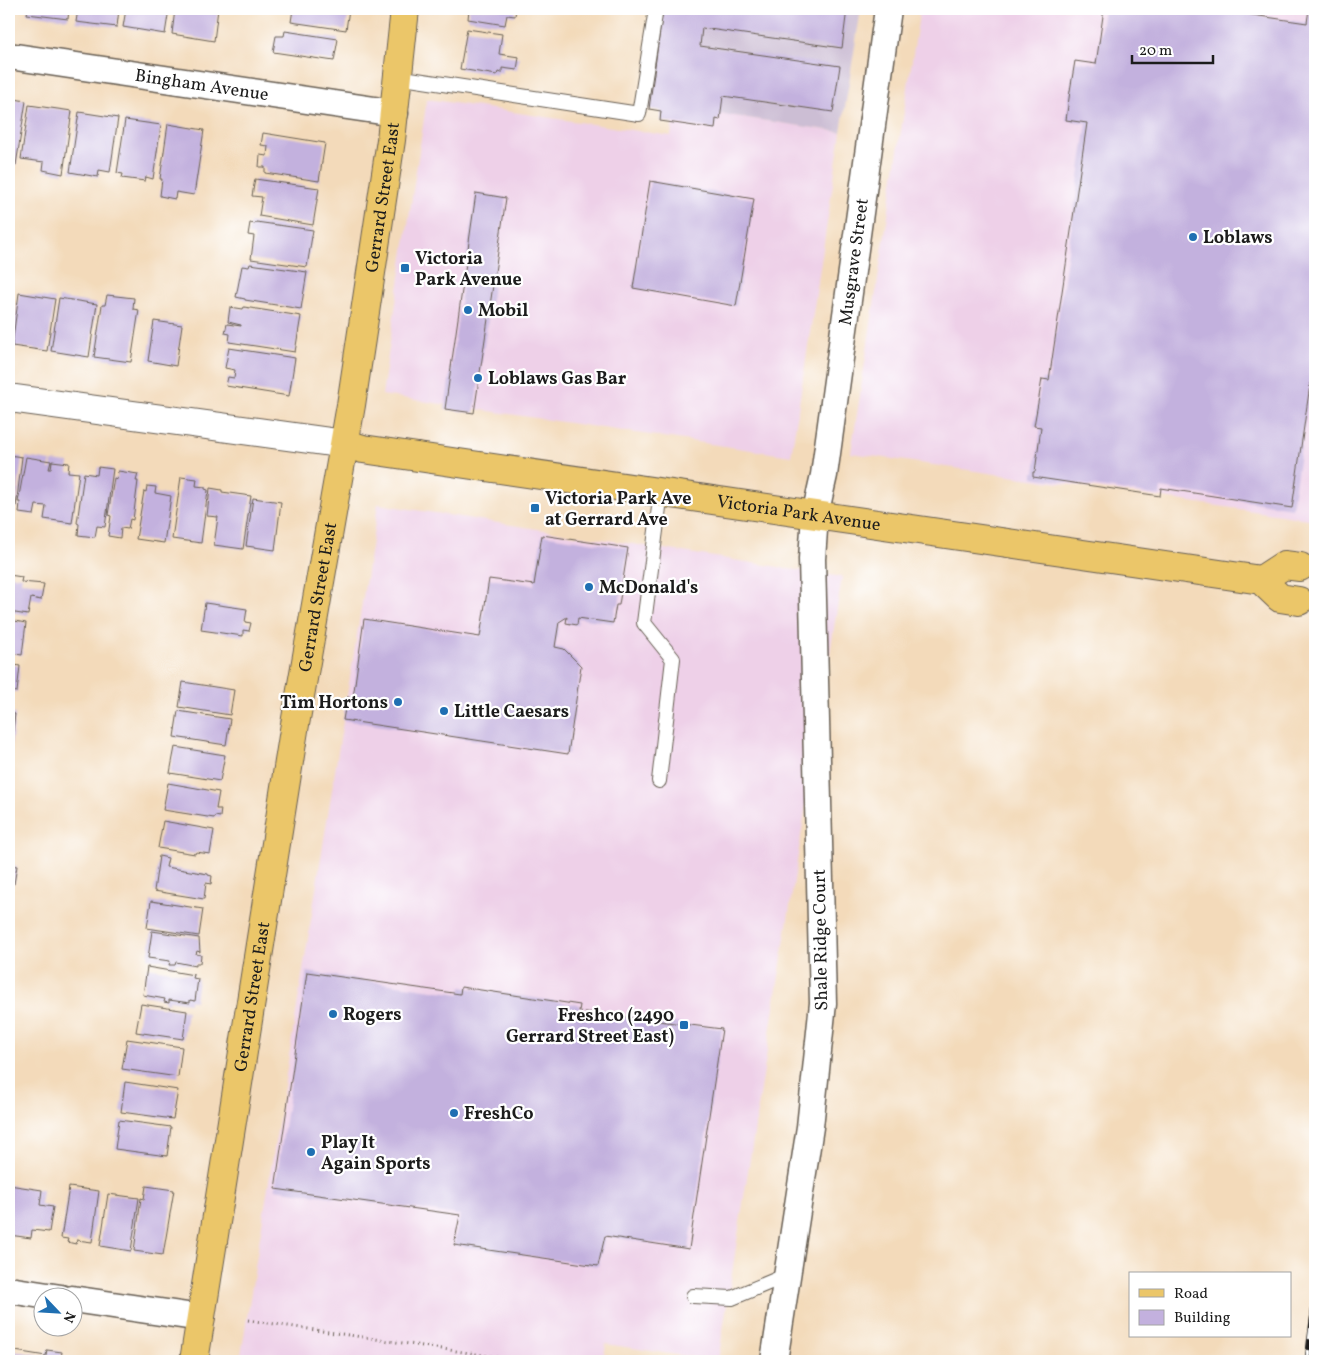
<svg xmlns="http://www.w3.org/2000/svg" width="1324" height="1370" font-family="Vollkorn,serif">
	<rect width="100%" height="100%" fill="#fff"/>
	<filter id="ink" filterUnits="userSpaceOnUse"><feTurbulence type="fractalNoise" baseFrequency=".02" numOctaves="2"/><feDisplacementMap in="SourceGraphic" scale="10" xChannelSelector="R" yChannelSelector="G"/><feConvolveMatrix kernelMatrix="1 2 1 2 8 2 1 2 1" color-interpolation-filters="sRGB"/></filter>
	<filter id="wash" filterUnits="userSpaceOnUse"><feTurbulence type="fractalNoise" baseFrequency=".0096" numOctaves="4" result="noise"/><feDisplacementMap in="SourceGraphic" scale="20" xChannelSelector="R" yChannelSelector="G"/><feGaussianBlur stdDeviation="1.12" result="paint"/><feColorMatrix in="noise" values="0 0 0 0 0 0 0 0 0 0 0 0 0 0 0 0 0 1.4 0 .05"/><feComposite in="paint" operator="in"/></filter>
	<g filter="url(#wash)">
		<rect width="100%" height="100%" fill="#f3daba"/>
		<path fill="#eed0e8" d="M920 9H1315V520L851 453Z
			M427 99 671 136 675 107 841 132 791 456 382 395Z
			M378 504 842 577 718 1361 606 1344 603 1361H240Z"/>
		<path fill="#ccbed4" d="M669 9H861L841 132 675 107 657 96Z"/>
		<g id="blocks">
			<path fill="#c3b1de" d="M28 9H69L68 19 27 14Z
				M78 9H119L117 27 76 22Z
				M126 9H169L165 34 123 27Z
				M175 9H218L214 41 172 34Z
				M293 9H349L346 30 291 22Z
				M469 9H516L515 16 507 15 505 25 468 19Z
				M663 9H847L842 48 702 28 700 46 840 66 833 112 723 96 720 120 716 119 715 129 660 121 661 111 649 109Z
				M1104 9H1232V12L1307 23 1309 9H1315V351L1292 508 1161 488 1160 496 1033 477V472H1035L1041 427 1034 426 1038 403 1042 379 1049 380 1087 123 1066 120 1070 91 1075 61 1096 64Z
				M467 29 502 34 499 54 519 57 517 70 502 68V73L498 72 497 75 460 69Z
				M285 31 338 39 334 61 273 52 276 36H284Z
				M9 98 26 101 16 165 9 164Z
				M29 105 72 111 63 174 43 170 44 162 21 159Z
				M79 112 118 118 110 172 99 170 98 177 70 172Z
				M125 120 161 125 153 179 146 177 145 181 122 178 123 174 117 173Z
				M168 124 204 130 194 195 176 192 175 199 160 196 162 179H160Z
				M263 133 325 143 319 181 265 173V167H259L260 155 267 156 268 146 261 145Z
				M255 179 319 188 313 225 259 216 262 197 252 196Z
				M650 181 754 199 736 306 633 288Z
				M476 193 506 198 474 413 445 409Z
				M256 222 313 230 307 267 251 259 254 236 248 235 250 223 255 224Z
				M250 264 307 272 301 309 245 300V299L236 297 242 266 249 267Z
				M9 292 13 293 10 313H9Z
				M19 293 55 299 47 351 12 346Z
				M107 295 134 298 133 309 139 310 131 362 94 357 102 305H105Z
				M59 298 97 304 89 357 51 351Z
				M230 307 243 309 244 307 301 316 295 352 229 342 230 334 225 333 227 324 241 326V325L228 322Z
				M154 321 182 325 176 366 148 361Z
				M229 348 295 358 289 396 226 386 228 377 234 378 235 370 225 368Z
				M9 455 22 457 16 507H9Z
				M26 457 51 461 49 469H51L52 461 69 463 68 472 79 473 72 523 44 519 46 506 36 505 34 515 19 513 20 502H18Z
				M98 467 113 469 105 527 97 526 95 537 78 535 79 524 77 523 84 473 97 475Z
				M118 471 138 474 136 481H138L133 520 130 519 128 529 121 528 120 538 108 536 111 516 108 515 114 478 117 479Z
				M181 477 197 479 196 486 205 487V489L208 490 201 543 172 539Z
				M147 486 156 487 155 493 171 496 164 543 136 539 144 491 146 492Z
				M210 488 222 490V492L251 496 243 549 214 545 218 517 207 516Z
				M253 498 281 502 275 550 246 546Z
				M542 535 628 548 619 605H616L613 623 578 618 577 625 566 623 567 617 559 622 555 647 564 649 581 666 568 754 343 720 347 697 353 698 364 619 480 637 489 579 534 585Z
				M9 575 22 577 21 582 44 584 41 600 31 598 28 615 9 612Z
				M205 603 247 609 245 622 251 623 249 631 243 630V636L201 630Z
				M9 620 26 623 22 655 9 653Z
				M9 664 20 666 17 692 9 691Z
				M183 682 234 690 230 715 179 707Z
				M178 711 230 719 226 745 174 737Z
				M9 713 15 714 11 746 9 745Z
				M175 747 225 755 220 781 170 773Z
				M168 783 219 792 216 809H221L220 817 215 816 214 818 163 810Z
				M163 821 214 830 210 854 196 852 195 854 158 848Z
				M159 856 168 858 166 867 208 874V875L212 876 211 884 206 883 204 899 154 891Z
				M9 865 17 866 14 884 9 883Z
				M151 901 203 909 199 936 147 928Z
				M152 931 199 938 200 952 197 951 196 954 201 955 200 963H196V966L176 962 175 965H169L170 961 148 958Z
				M147 967 194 975 193 978 198 979 195 1001 190 1000V1003L169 1000V1003L164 1002 165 999 143 995Z
				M307 972 460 994 461 987 580 1005 579 1011 722 1029 689 1249 605 1236 598 1266 454 1245 460 1215 275 1189Z
				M141 1004 187 1011 183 1039 136 1032Z
				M127 1039 182 1047 178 1077 122 1069Z
				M125 1082 178 1090 173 1119 121 1112Z
				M119 1120 171 1127 167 1156 115 1149Z
				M9 1185 42 1190 40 1205 53 1207 49 1232 32 1230 31 1238 9 1235Z
				M146 1186 174 1190 163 1255 134 1251 141 1198 144 1199Z
				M69 1187 99 1191 92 1242 77 1240 76 1244 67 1242 68 1239 61 1238Z
				M108 1194 139 1198 131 1251 100 1246Z
				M47 1350 62 1352 61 1358 69 1361H14L15 1351 46 1356Z"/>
		</g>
	</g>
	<g filter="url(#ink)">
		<use href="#blocks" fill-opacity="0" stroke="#675e53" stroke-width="1"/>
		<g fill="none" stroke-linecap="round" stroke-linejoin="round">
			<defs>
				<path id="service" d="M397 77 639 114 656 9
					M659 781 673 659 644 623 661 492
					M693 1296 732 1298 787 1275"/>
				<g id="minor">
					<path id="s1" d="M9 56 395 113"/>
					<path d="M9 1290 61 1298"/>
					<path d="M72 1299 201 1318"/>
					<path id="s2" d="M774 1361 810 1127 823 1003 812 559 815 515 824 475 888 9"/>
				</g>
				<path id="tertiary" d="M9 398 345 444"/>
				<g id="primary">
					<path id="s3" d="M345 444 363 449 1261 580 1280 598 1299 601"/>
					<path d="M1261 580 1284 565 1300 567"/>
					<path id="s4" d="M194 1361 294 730 351 405 391 140 405 9"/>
				</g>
			</defs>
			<use href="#service" stroke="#675e53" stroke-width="16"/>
			<use href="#minor" stroke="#675e53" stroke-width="29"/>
			<use href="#tertiary" stroke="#675e53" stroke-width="30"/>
			<use href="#primary" stroke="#675e53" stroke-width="30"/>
			<path stroke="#675e53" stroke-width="3" stroke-dasharray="1 4" stroke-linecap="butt" d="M248 1320 523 1361"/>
			<use href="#service" stroke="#fff" stroke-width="14"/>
			<use href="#minor" stroke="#fff" stroke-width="26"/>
			<use href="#tertiary" stroke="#fff" stroke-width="28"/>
			<use href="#primary" stroke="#ebc669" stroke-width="28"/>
			<defs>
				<path id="rail" d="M1307 1361 1315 1298"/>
			</defs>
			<use href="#rail" stroke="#1c1c1c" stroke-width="5.5"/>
			<use href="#rail" stroke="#fff" stroke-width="4" stroke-dasharray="11" stroke-linecap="butt"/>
		</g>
	</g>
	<g fill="#1f6fb2" stroke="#fff" stroke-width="2">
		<circle cx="1193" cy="237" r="5"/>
		<rect x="400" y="263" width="10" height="10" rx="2.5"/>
		<circle cx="468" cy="310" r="5"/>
		<circle cx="478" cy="378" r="5"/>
		<rect x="530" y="503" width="10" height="10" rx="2.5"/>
		<circle cx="589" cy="587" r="5"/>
		<circle cx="398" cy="702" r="5"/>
		<circle cx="444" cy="711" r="5"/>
		<circle cx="333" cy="1014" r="5"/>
		<rect x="679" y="1020" width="10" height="10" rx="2.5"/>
		<circle cx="454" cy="1113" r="5"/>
		<circle cx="311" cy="1152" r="5"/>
	</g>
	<g text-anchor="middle" stroke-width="4.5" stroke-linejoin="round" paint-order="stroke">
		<g font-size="18" fill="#1c1c1c" stroke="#fff">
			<text dy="6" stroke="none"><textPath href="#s1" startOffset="195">Bingham Avenue</textPath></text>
			<text dy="6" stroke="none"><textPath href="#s4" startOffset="1179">Gerrard Street East</textPath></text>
			<text dy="6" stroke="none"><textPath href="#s2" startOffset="1106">Musgrave Street</textPath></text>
			<text dy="6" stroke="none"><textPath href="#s3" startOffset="459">Victoria Park Avenue</textPath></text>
			<text dy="6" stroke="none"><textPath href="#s4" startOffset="774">Gerrard Street East</textPath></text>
			<text transform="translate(820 940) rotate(-91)" y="6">Shale Ridge Court</text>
			<text dy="6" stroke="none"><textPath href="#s4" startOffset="369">Gerrard Street East</textPath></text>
		</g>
		<g font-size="18" font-weight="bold" fill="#1c1c1c" stroke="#fff" text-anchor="start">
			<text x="1203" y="243">Loblaws</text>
			<text x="415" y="264">Victoria<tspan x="415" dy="21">Park Avenue</tspan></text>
			<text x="478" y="316">Mobil</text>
			<text x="488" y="384">Loblaws Gas Bar</text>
			<text x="545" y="504">Victoria Park Ave<tspan x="545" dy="21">at Gerrard Ave</tspan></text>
			<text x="599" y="593">McDonald's</text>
			<text x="388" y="708" text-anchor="end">Tim Hortons</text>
			<text x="454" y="717">Little Caesars</text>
			<text x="343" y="1020">Rogers</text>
			<text x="674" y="1021" text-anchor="end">Freshco (2490<tspan x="674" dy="21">Gerrard Street East)</tspan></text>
			<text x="464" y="1119">FreshCo</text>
			<text x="321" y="1148">Play It<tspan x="321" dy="21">Again Sports</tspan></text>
		</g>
	</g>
	<rect width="1324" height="1370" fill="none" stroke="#fff" stroke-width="30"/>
	<rect x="1129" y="1272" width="162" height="65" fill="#ffffff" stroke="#a4a4a4"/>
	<rect x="1139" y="1289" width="25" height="8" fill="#ebc669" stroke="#a4a4a4"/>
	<text x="1174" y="1298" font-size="15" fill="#1c1c1c">Road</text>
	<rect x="1139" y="1310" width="25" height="15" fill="#c3b1de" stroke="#a4a4a4"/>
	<text x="1174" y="1322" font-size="15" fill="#1c1c1c">Building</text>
	<g transform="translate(58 1312) rotate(115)"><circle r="24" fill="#ffffff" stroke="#a4a4a4"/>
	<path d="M0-4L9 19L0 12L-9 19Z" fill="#1f6fb2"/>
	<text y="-8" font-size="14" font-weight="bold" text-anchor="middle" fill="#1c1c1c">N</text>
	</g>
	<path d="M1132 55v8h81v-8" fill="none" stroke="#1c1c1c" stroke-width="2.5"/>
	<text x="1139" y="55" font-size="15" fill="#1c1c1c" stroke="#ffffff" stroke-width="4" paint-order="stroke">20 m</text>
</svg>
